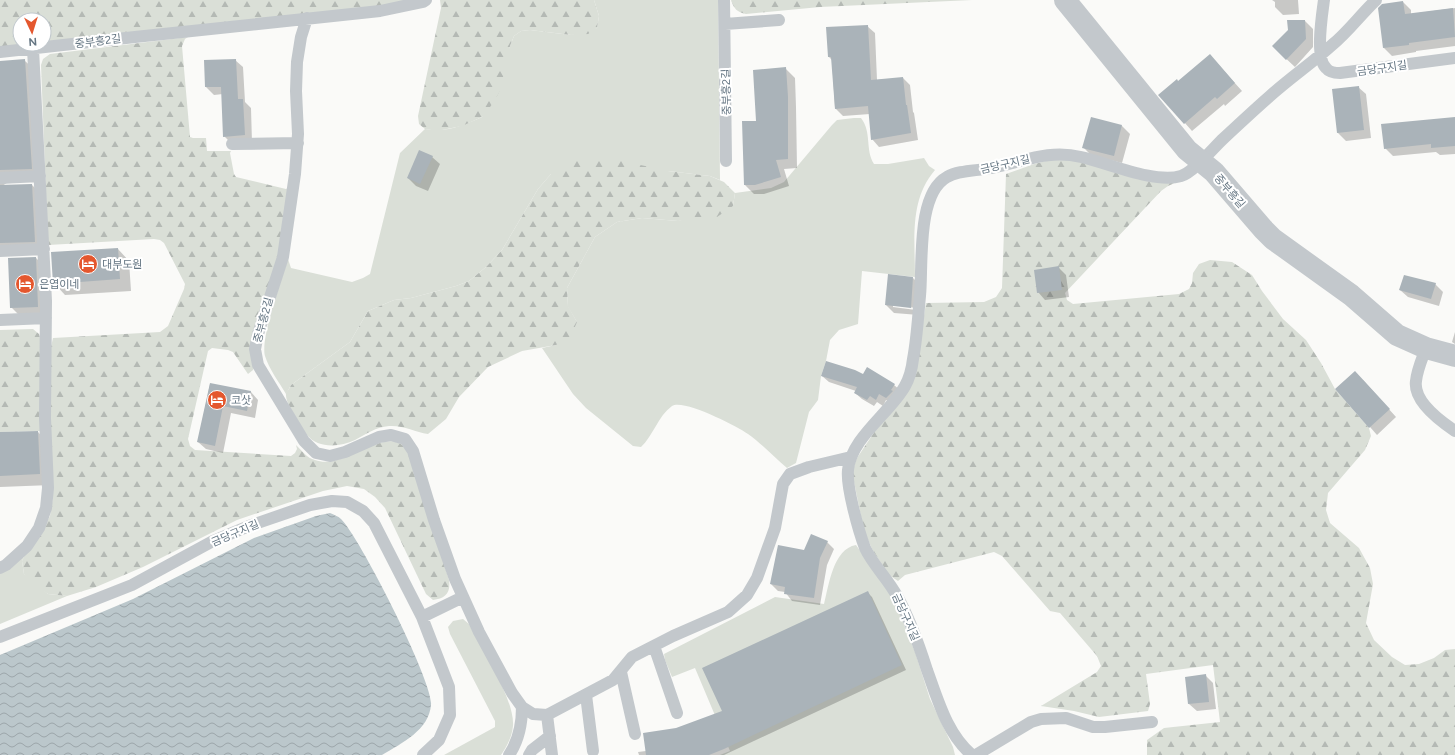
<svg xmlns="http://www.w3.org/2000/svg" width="1455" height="755" font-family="Figtree,'Noto Sans KR',sans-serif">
	<defs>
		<pattern id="forest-firs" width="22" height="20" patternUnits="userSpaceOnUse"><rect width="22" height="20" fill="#dadfd7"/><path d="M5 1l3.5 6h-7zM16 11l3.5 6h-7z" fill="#b4b9b4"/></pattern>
		<pattern id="water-waves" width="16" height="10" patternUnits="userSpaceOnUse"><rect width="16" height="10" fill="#bbc7cb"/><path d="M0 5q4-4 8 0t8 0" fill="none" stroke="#9ca6aa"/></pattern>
	</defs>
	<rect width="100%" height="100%" fill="#fafaf8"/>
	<path fill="#dadfd7" d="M594 0H718L720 180 710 176 668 171 551 174 538 189 502 250 486 267 469 281 456 286 411 298 394 300 368 311 350 342 291 385 286 394C279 382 269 369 265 356 260 339 282 279 288 259L291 268 352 282 363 278 370 274 400 153 425 129C446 133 464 125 482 117L514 36 521 31 530 30 571 35 597 28 599 16Z
		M854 118H861C872 132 865 150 874 164H888L924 158 929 166 935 170C909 200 915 240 915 277L862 271 858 324 839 330 830 340 826 361 821 376 818 400 809 412 796 463 787 468C774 457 762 444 748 434 736 426 684 399 672 406 658 416 653 436 641 447L633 446 586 408 573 394 542 348 556 345 577 322 568 307 567 288 595 237 617 222 642 218 678 221 733 206 735 193 771 188 784 182 832 125 837 120Z
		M856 545 893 597 915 652 930 699 953 747 955 755H720L730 751 695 668 672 677 665 660 664 654 775 597 824 604C829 585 833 549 856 545Z
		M26 552 22 561 24 574 48 594 67 596 0 624V572Z
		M463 619 469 624C482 649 515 700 513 726 512 737 507 746 501 755H444L495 727V721L450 634 448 627 453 621Z"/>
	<path fill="url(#forest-firs)" d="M0 0H417L380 8 44 44V20H20V44L0 49Z
		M440 0H594L599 16 597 28 588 34 571 35 530 30 521 31 514 36 510 46 501 88 494 102 482 117 462 126 437 131 425 129 419 124 418 116 441 8Z
		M731 0H972L820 7 746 14C737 12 734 9 731 0Z
		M188 37 185 39 182 46 190 137 193 138H206L207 151H231L230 153 234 174 236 177 286 189 290 187 284 230 253 370 248 374 233 352 228 350 212 348 208 351 188 439 190 446 195 450 291 456 295 453 297 449 296 445C302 451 307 458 315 460 342 470 376 433 399 443 404 445 407 450 410 454L449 580C451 593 445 599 433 600L426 594 385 508 375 497 364 489 347 486 323 491 237 520 143 567 96 587 67 596 48 594 30 583 24 574 22 561 26 552 40 535 50 516 53 497 51 468V347L53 338 160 332 168 326 184 289 185 284 164 243 160 240 154 239 48 245 41 65 43 59 50 54Z
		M613 159 668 171 710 176 724 182 735 193 733 206 717 217 678 221 642 218 617 222 595 237 567 288 568 306 577 322 570 338 556 345 522 351 488 367 459 397 446 419 428 434C415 432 403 425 389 426 376 427 366 434 355 440 340 447 318 449 307 435 303 430 300 424 297 419 293 412 285 402 286 393 287 391 290 388 291 385L350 342 368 311 394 300 411 298 456 286 469 281 486 267 502 250 538 189 551 174 575 160Z
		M1054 159 1073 160 1179 181 1168 186 1161 191 1065 293 1067 300 1073 304 1179 294 1189 289 1192 283 1193 273 1199 264 1210 260 1232 262 1252 275 1262 291 1283 319 1306 340 1321 363 1335 389 1369 428 1371 436 1365 450 1328 493 1326 510 1330 523 1359 548 1370 568 1373 584 1366 623 1374 640 1392 657 1405 665 1419 664 1434 658 1445 650 1455 649V755H1147V740L1164 728 1220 722 1213 665 1146 674 1150 704 1148 711 1099 717 1074 711 1041 706 1097 672 1101 666 1097 656 1060 613 1050 611 1002 556 994 552 905 575 898 581 889 575 873 551 864 531 852 472 857 458 877 428 914 378 926 303 984 302 996 297 1002 288 1006 174 1034 164Z
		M33 329 39 334 41 341 40 431 0 432V330Z"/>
	<path fill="url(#water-waves)" d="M330 513C334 515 338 516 341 519 359 536 434 683 431 705 429 730 402 743 382 755H0V655L133 599 254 538 316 516Z"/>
	<path fill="#0003" fill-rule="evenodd" d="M1272 0H1298L1299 14 1283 15 1275 7V2Z
		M1403 2 1411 10V14L1455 8V46L1416 51V52L1392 56 1384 48 1379 9Z
		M1305 21 1313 29V47L1295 67 1281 54Z
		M867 26 875 33 877 80 903 78 910 85 913 112 914 113 918 140 879 147 872 139 870 114 843 116 835 108 832 60 829 57Z
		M235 60 243 67 245 102 251 108 252 143 232 144 224 136 223 94 214 95 206 87Z
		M25 61 36 71 42 179 10 181 2 186 32 185 43 196 46 252 0 255V62Z
		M1217 63 1242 91 1225 106 1224 104 1192 131 1160 95 1178 82Z
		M785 68 795 78 796 107 797 168 784 169 789 186 764 194H754L745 185 757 122Z
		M1358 87 1366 94 1371 138 1346 141 1338 133 1333 90Z
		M1092 118 1122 126 1130 134 1122 163 1091 155 1084 148Z
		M1455 118V154L1440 155 1436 152 1393 156 1385 148Z
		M432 157 440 164 428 191 416 186 408 178Z
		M118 249 129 261 131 291 65 295 54 283Z
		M36 258 44 266 46 314 19 315 11 307Z
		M1058 267 1066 275 1069 297 1045 300 1038 292Z
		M913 278 921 286 919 315 894 313 886 305ZM893 305 916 308V310L893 307Z
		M1435 284 1443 292 1439 306 1408 297 1400 290Z
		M1455 332V344L1452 342Z
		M863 375 894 385 901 391 893 404 886 400 883 406 877 402 874 406 862 399 855 393 856 391 829 382 822 376Z
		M1363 380 1396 417 1377 435 1370 427Z
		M210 384 251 392 258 400 255 418 231 413 223 453 206 449 198 442Z
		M38 432 49 444 51 485 0 487V433Z
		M827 542 834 549 827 565 820 605 792 601 785 592 778 591 771 584 805 551Z
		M867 592 872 597 906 670 724 755H637H639L638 752 646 751 676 729 724 712Z
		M1205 675 1213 683 1216 709 1197 711 1189 704Z"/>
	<path fill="#aab3b9" d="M1403 1 1405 14 1453 8 1455 37 1409 43V45L1383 48 1378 8 1382 4Z
		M1287 20H1305L1306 39 1286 60 1272 46 1288 30Z
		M868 25 871 80 903 77 906 105H907L911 133 871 140 868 106 835 109 831 57H828L826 27Z
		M1210 54 1235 83 1217 99 1215 97 1184 124 1158 95 1177 79 1178 81Z
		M25 59 32 169 0 170V61Z
		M236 59 238 99H243L245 135 223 137 221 87H205L204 60Z
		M786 67 788 97V159L776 160 781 177 755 185H744L742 121H756L753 70Z
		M1359 86 1364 130 1337 133 1332 89Z
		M1091 117 1122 125 1114 156 1082 148Z
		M1455 117V146L1431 148V144L1384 149 1381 124Z
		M419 150 433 156 420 184 407 178Z
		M32 184 35 242 0 243V185Z
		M118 248 120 279 53 284 51 252Z
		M36 257 38 307 10 308 8 258Z
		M1059 266 1062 290 1037 293 1034 270Z
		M888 274 913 277 911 308 885 305Z
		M1404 275 1436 283 1431 299 1399 290Z
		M826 361 855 370 863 374 867 367 895 384 891 390 893 391 886 398 879 394 876 400 870 396 867 400 854 393 857 387 821 376Z
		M1355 371 1390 409 1369 428 1335 389Z
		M210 383 251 391 247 411 223 406 215 446 197 442Z
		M38 431 40 474 0 476V432Z
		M811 534 828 541 820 558 814 598 784 594 785 587 770 584 778 545 804 550Z
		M868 591 902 665 724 749 709 755H646L643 733 676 728 722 711 702 668Z
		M1206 674 1209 702 1188 704 1185 677Z"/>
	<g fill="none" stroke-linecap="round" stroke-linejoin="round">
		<path stroke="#c3c8cc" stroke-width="12" d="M724 0 726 161
			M1324 0C1322 15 1315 58 1326 68 1329 72 1335 73 1340 73L1455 58
			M307 18 301 37 297 62 296 91 298 134 295 174 283 257 258 334 255 349 258 365 304 441 316 453 330 456 345 452 379 437 391 435 405 439 413 451 434 520 455 579 479 632 512 693 522 707 533 714 547 715 613 680 632 657 673 636 728 612 747 595 757 578 775 528 783 484 790 474 809 467 851 457
			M725 24 779 20
			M0 52 135 37 380 11 423 2 426 0
			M232 144 298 143
			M0 178 40 176
			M0 251 44 249
			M0 320 46 318
			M1426 348C1422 359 1417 370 1416 381 1413 401 1440 421 1455 431
			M0 568 6 565 27 546 39 528 46 508 48 488 45 418 46 301 33 49
			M422 617 463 597
			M0 637 132 585 213 541 249 526 310 505 332 501 347 502 363 511 374 523 422 617 449 687 450 715 439 740 423 755
			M654 646 677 713
			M621 672 635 734
			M586 695 593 751
			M547 715 552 755
			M509 755C519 740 522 725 522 707
			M529 755 532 750 550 736
			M972 755C947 734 938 700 927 670 919 645 910 619 897 596 888 579 873 565 865 548 859 532 846 487 848 470 851 438 890 413 905 386 910 377 912 368 913 359 917 338 918 317 920 296 923 266 916 194 947 177 959 170 977 171 991 168 1023 162 1048 149 1081 157 1108 163 1155 184 1181 176 1194 172 1213 148 1224 138 1239 124 1254 110 1270 96 1290 78 1312 63 1332 45 1348 32 1361 14 1376 0
			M976 755 1031 722 1041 719 1066 718 1093 727H1105L1152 722"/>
		<path stroke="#c3c8cc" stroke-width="22" d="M1065 0 1187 150 1214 172 1264 230 1273 239 1351 295 1397 335 1426 348 1455 356"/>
	</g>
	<defs>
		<symbol id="hotel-disc" viewBox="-11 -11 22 22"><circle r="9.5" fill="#e4572e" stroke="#fff"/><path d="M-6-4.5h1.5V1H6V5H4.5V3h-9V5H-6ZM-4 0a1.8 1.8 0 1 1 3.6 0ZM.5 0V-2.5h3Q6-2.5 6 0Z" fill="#fff"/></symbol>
	</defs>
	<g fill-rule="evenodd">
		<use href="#hotel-disc" x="77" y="253" width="22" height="22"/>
		<use href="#hotel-disc" x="14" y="273" width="22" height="22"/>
		<use href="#hotel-disc" x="206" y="389" width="22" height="22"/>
	</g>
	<g text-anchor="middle" stroke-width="4" stroke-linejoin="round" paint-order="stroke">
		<g font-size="11" fill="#657683" stroke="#fff">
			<text transform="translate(98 41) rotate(-7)" y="4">중부흥2길</text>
			<text transform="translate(1382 68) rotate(-8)" y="4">금당구지길</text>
			<text transform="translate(726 92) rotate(-91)" y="4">중부흥2길</text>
			<text transform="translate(1005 164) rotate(-13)" y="4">금당구지길</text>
			<text transform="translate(1230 191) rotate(49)" y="4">중부흥길</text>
			<text transform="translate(263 320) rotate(-75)" y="4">중부흥2길</text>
			<text transform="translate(235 533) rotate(-23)" y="4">금당구지길</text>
			<text transform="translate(906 617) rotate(66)" y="4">금당구지길</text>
		</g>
		<g font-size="11" fill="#657683" stroke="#fff" text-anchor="start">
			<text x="102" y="268">대부도원</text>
			<text x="39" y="288">은엽이네</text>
			<text x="231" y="404">코삿</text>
		</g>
	</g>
	<g transform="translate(32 32) rotate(176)"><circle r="19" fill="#ffffff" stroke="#c1c8cd"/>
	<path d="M0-3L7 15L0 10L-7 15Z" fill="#e4572e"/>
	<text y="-6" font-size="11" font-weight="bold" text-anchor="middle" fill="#657683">N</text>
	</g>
</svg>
